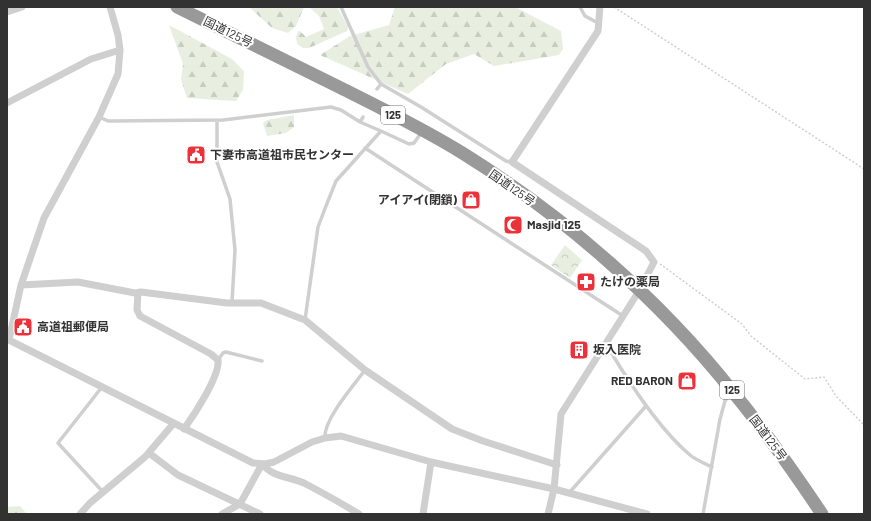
<svg xmlns="http://www.w3.org/2000/svg" width="871" height="521" font-family="Barlow,'Noto Sans JP',sans-serif">
	<defs>
		<pattern id="forest-firs" width="22" height="20" patternUnits="userSpaceOnUse"><rect width="22" height="20" fill="#e8efe0"/><path d="M5 1l3.5 6h-7zM16 11l3.5 6h-7z" fill="#c7cdc1"/></pattern>
		<pattern id="park-crowns" width="20" height="18" patternUnits="userSpaceOnUse"><rect width="20" height="18" fill="#e8efe0"/><path d="M2 6a3 3 0 1 1 6 0M12 15a3 3 0 1 1 6 0" fill="none" stroke="#c7cdc1"/></pattern>
	</defs>
	<rect width="100%" height="100%" fill="#fff"/>
	<path fill="url(#forest-firs)" d="M249 7H304L296 26 288 33 272 28Z
		M309 7H337L348 27 347 31 309 48H303L297 44 296 37 298 31H300L306 37 324 29 319 16Z
		M395 7H515L561 31 563 49 559 55 494 66 474 54 446 64 408 94 320 55 350 36 389 25Z
		M169 25 232 59 244 71 243 90 236 101 187 98 181 79 183 64Z
		M294 115V127L286 133 267 136 263 123 267 120Z
		M20 506 27 514H7V507Z"/>
	<path fill="url(#park-crowns)" d="M565 245 582 260 570 278 551 265Z"/>
	<g fill="none" stroke-linecap="round" stroke-linejoin="round">
		<path stroke="#cfcfcf" stroke-width="1.5" stroke-dasharray="2 2" stroke-linecap="butt" d="M614 7 864 169
			M660 264 742 324 751 336 805 379 824 377 836 396 864 425"/>
		<path stroke="#cfcfcf" stroke-width="3.5" d="M341 7 368 67 381 84 421 107 506 161 512 162
			M580 7 585 16 598 23
			M377 89 381 84
			M99 117 108 121 223 120 331 107 341 110 360 122 381 131
			M217 120V162L230 199 235 250 232 302
			M360 122 363 117
			M365 148 623 316
			M305 320 318 227 326 206 336 181 381 131 409 144 414 143 421 133
			M604 346 609 349C630 384 659 429 690 455 696 460 704 463 712 467
			M218 360 223 353 226 352 262 361
			M102 387 58 443 103 492
			M325 438C323 420 354 385 365 370
			M569 493 646 406
			M703 514 720 419 725 401 731 393"/>
		<path stroke="#cfcfcf" stroke-width="7" d="M7 12 22 7
			M7 103 91 59 120 50
			M21 285 78 282 135 293 141 292 227 303H261L305 320 365 370 452 429 483 441 557 465
			M138 293 137 310 140 316 211 354 218 360C220 376 194 415 184 429
			M7 339 253 463 265 464 274 462 312 442 325 438 341 436 431 462 554 489 647 514
			M9 340 21 285 44 218 99 117 118 74 120 50 118 35 110 7
			M149 453 178 475 260 514
			M80 514 90 503 145 457 174 423
			M222 514 240 504 262 464C274 478 288 476 304 483 323 493 341 503 359 514
			M423 514 431 462
			M548 514 554 489 561 414 639 291 654 262 646 251 512 162 598 31 600 7"/>
		<path stroke="#999" stroke-width="13" d="M177 7C231 34 285 60 339 87 381 108 424 129 464 154 565 217 659 299 733 392 765 431 794 472 822 514"/>
	</g>
	<defs>
		<symbol id="civic-square" viewBox="-11 -11 22 22"><rect x="-9" y="-9" width="18" height="18" rx="4" fill="#ec313b" stroke="#fff"/><path d="M-.6-6.5H3V-4.5H.6V-3L4-1V1h2V6H-6V1h2V-1L-.6-3ZM-1.2 2.5V6h2.4V2.5Z" fill="#fff"/></symbol>
		<symbol id="shop-square" viewBox="-11 -11 22 22"><rect x="-9" y="-9" width="18" height="18" rx="4" fill="#ec313b" stroke="#fff"/><path d="M-5-2.5h2.3a2.7 3.5 0 0 1 5.4 0H5L5.5 6h-11ZM-1.5-2.5h3a1.5 2.3 0 0 0-3 0Z" fill="#fff"/></symbol>
		<symbol id="mosque-square" viewBox="-11 -11 22 22"><rect x="-9" y="-9" width="18" height="18" rx="4" fill="#ec313b" stroke="#fff"/><path d="M3.5-4.9A6 6 0 1 0 3.5 4.9A5 5 0 1 1 3.5-4.9Z" fill="#fff"/></symbol>
		<symbol id="pharmacy-square" viewBox="-11 -11 22 22"><rect x="-9" y="-9" width="18" height="18" rx="4" fill="#ec313b" stroke="#fff"/><path d="M-2-6h4v4h4v4h-4v4h-4v-4h-4v-4h4Z" fill="#fff"/></symbol>
		<symbol id="building-square" viewBox="-11 -11 22 22"><rect x="-9" y="-9" width="18" height="18" rx="4" fill="#ec313b" stroke="#fff"/><path d="M-4-6H4V6H1V3H-1V6H-4ZM-2.5-4.3h1.7v1.8h-1.7ZM.8-4.3h1.7v1.8H.8ZM-2.5-1h1.7V.8h-1.7ZM.8-1h1.7V.8H.8Z" fill="#fff"/></symbol>
	</defs>
	<g fill-rule="evenodd">
		<use href="#civic-square" x="185" y="144" width="22" height="22"/>
		<use href="#shop-square" x="460" y="189" width="22" height="22"/>
		<use href="#mosque-square" x="502" y="214" width="22" height="22"/>
		<use href="#pharmacy-square" x="575" y="271" width="22" height="22"/>
		<use href="#civic-square" x="12" y="316" width="22" height="22"/>
		<use href="#building-square" x="568" y="339" width="22" height="22"/>
		<use href="#shop-square" x="676" y="370" width="22" height="22"/>
	</g>
	<g text-anchor="middle" stroke-width="4" stroke-linejoin="round" paint-order="stroke">
		<g fill="#fff" stroke="#707070" stroke-width="1">
			<rect x="381" y="106" width="24" height="18" rx="3"/>
			<rect x="720" y="381" width="24" height="18" rx="3"/>
		</g>
		<g font-size="11" font-weight="bold" fill="#323232">
			<text x="393" y="119">125</text>
			<text x="732" y="394">125</text>
		</g>
		<g font-size="12" fill="#323232" stroke="#fff">
			<text transform="translate(228 32) rotate(26)" y="4">国道125号</text>
			<text transform="translate(512 188) rotate(35)" y="4">国道125号</text>
			<text transform="translate(768 438) rotate(53)" y="4">国道125号</text>
		</g>
		<g font-size="12" font-weight="bold" fill="#323232" stroke="#fff" text-anchor="start">
			<text x="210" y="159">下妻市高道祖市民センター</text>
			<text x="457" y="204" text-anchor="end">アイアイ(閉鎖)</text>
			<text x="527" y="229">Masjid 125</text>
			<text x="600" y="286">たけの薬局</text>
			<text x="37" y="331">高道祖郵便局</text>
			<text x="593" y="354">坂入医院</text>
			<text x="673" y="385" text-anchor="end">RED BARON</text>
		</g>
	</g>
	<rect width="871" height="521" fill="none" stroke="#323232" stroke-width="16"/>
</svg>
